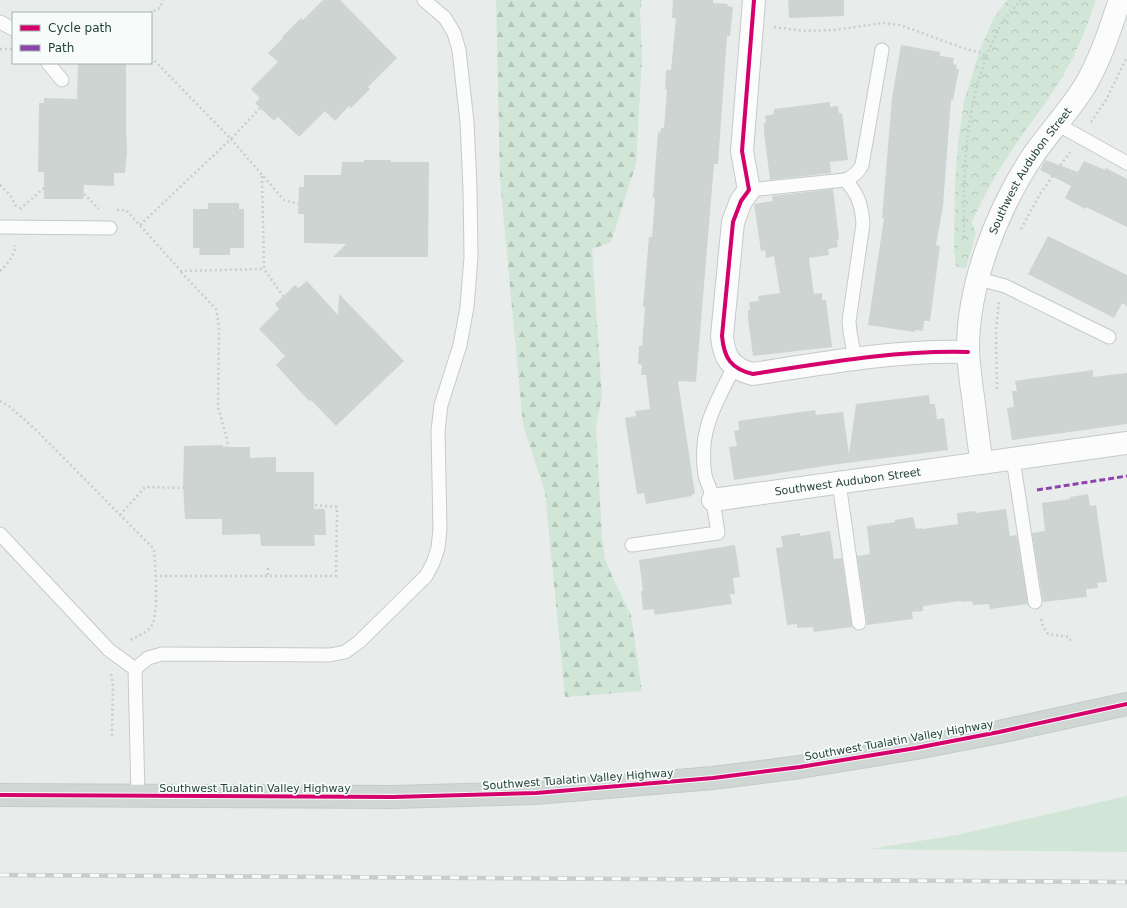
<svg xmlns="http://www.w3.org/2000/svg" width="1127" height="908" font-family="'DejaVu Sans',sans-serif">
	<defs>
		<pattern id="forest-firs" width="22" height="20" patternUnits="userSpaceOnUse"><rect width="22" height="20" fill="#d1e6d7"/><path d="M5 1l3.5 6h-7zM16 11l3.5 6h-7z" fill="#b3c6b9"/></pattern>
		<pattern id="park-crowns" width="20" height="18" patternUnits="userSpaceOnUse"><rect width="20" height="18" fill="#d1e6d7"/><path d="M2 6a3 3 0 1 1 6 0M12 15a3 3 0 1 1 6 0" fill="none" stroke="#b3c6b9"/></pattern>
	</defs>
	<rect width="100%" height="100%" fill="#e8edeb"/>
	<path fill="#d1e6d7" d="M1127 796V852L869 849 957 835Z"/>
	<path fill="url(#forest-firs)" d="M496 0H642L640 12 642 57 636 164 611 242 592 249 602 395 596 427 602 537 605 559 612 576 631 615 642 691 565 697 545 492 523 425 500 180Z"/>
	<path fill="url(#park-crowns)" d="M1007 0H1096C1088 22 1081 44 1069 65 1051 99 1025 128 1005 161 992 180 982 201 972 222L976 233 966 268 956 267 954 251 955 181 958 144 964 101 981 47 993 19Z"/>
	<path fill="#ced4d2" d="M323 0H340L397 58 368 87 370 89 351 108 349 106 335 121 325 111 299 137 278 117 274 121 255 103 260 98 251 89 278 62 268 53 283 38 282 37 301 18 303 20Z
		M673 0H713V3L728 4 727 6 733 7 730 36H727L718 164H714L696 382 678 381 695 494H692V496L646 504 644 493 637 494 625 418 636 416 635 411 650 409 646 375H641L642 365 638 364 639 346H642L645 307H643L649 237H652L655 198H653L658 132 660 133 661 128H664L667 90 665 89 666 70H671L676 18H672Z
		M788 0H844V16L789 18Z
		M901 45 940 52V56L954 58 953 64 957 65 956 69H959L953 100H951L943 206 936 245 940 246 930 321H924L923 331 915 330V332L868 325 884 218H882L892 98Z
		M78 63 126 64V129L127 151 125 173H114V186L84 185 83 199H44V172H38L39 103H44V98L77 99Z
		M830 102V107L838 106 839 113H842L848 160 830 162 831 173 770 180 764 132V123H766L765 116 774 114V109Z
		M364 160H391V162H429L428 257H333L346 244 304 243V214H298L299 187H304V175H341L342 162H364Z
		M1045 160 1078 172 1084 161 1105 170 1106 168 1127 179V227L1086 207 1085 209 1065 198 1071 186 1040 170Z
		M833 189 839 239 837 240 838 247 828 249 829 255 809 258 814 294 822 293V300H826L832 347 753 356 748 319V310H750L749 302 759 301 758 296 780 293 774 256 766 258 765 250 761 251 754 204 773 201 772 196Z
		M208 203H239V209H244V248H230V255H199L200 248H193V209H208Z
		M1048 236 1127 275V306L1122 303 1114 318 1028 274Z
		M307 281 338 315 339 294 404 361 336 426 311 400 309 401 276 365 285 356 259 329 279 309 275 304 295 285 298 288Z
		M1093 370V377L1127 373V424L1012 440 1007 408 1014 407 1012 391H1017L1015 381Z
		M929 395 930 404H935L937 419 944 418 948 450 831 465 734 480 729 447 737 446 734 431 739 430 738 421 815 410 816 415 843 412 849 454 856 404Z
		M223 445V447H250V458L276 457V472H314V509H325L326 535H314L315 546H261L260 534 222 535V519H185L183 485 184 446Z
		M1088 494 1090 506 1096 505 1107 582 1097 583 1098 588 1086 589 1087 597 1043 602 1032 533 1045 531 1042 503 1070 499V497Z
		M1006 509 1010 536 1017 535 1028 604 990 609 989 604 973 605 972 601 961 602V601L923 606V611L912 612 913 619 867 625 857 556 870 554 867 526 895 522V520L913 517 916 529 921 528 922 529 958 524 957 513 975 511 976 513Z
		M830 531 834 559 842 558 852 627 814 632 813 627 797 628V624L787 625 776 548 783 547 781 536 800 533V536Z
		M735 545 740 577 733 578 735 594H730L732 604 655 615 654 609 643 610 641 591H643L639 560Z"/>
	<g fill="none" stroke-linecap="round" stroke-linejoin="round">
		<defs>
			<path id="lane" d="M0 22 13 29
				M48 63 62 80
				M1057 124 1127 163
				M845 180C858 193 862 206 863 224L849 321 850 332 855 359
				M749 190 845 180C853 177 858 173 862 165L882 50
				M0 227 110 228
				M979 279 1005 286 1109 337
				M1013 459 1035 602
				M839 483 859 623
				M0 534 109 650 135 669
				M632 545 718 533C716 519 714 506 711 493 710 487 706 481 705 475 698 431 715 405 734 367
				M138 796 135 669 148 658 162 654 330 655 345 652 359 642 426 576 433 563 438 548 440 529 438 431 441 405 460 345 467 307 471 257 470 188 467 122 459 50 454 33 445 18 424 0"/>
			<g id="street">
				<path d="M754 0 742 151 749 190 741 201 733 222 722 336C724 358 731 369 753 374 824 363 896 350 968 352"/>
				<path id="s1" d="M982 463C978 441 976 419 973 397 971 383 969 367 968 352 967 286 997 209 1034 154 1051 130 1071 109 1086 84 1101 58 1110 29 1120 0"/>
				<path id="s2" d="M713 500 1127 443"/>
			</g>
			<path id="primary" d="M0 795 393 797 536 793 713 778 800 767 916 748 999 732 1127 704"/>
		</defs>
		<use href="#lane" stroke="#c5cac8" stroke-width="15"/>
		<use href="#street" stroke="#c5cac8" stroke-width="24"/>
		<use href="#primary" stroke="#c3ccc9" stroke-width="24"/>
		<path stroke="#c6cfcd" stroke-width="2.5" stroke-dasharray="2 3" stroke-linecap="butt" d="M149 13 160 8 163 0
			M774 27 805 31 834 30 883 23 900 25 963 48 981 53 986 56C983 69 978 81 975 94 964 141 963 191 964 240
			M0 49H13
			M986 56 1001 24 1021 0
			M151 57 231 139 260 108
			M1091 122 1106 100 1127 57
			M262 176 264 269 283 296
			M0 185 10 195 16 206 19 208
			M84 194 99 209
			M20 209 44 188
			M117 210H126L181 271 264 269
			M140 225 231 139 284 200 298 204
			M1021 229 1040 194 1070 152
			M0 271C8 264 15 255 15 245
			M181 272 216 309 219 327 218 407 227 439 228 447
			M997 389 996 330 999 302
			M0 401 9 406 35 429 154 549C155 565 160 617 150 628 144 634 136 637 128 641
			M120 515 145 487 184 488
			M268 568V576
			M155 576H336L337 507 314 505
			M1041 619 1043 627 1048 634 1069 637 1071 642
			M111 674 113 685 112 736"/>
		<use href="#lane" stroke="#fcfcfc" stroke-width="13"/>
		<use href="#street" stroke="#fcfcfc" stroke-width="22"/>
		<use href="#primary" stroke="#cfd7d5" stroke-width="22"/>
		<defs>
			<path id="rail" d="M0 875 1127 882"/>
		</defs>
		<use href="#rail" stroke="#c9cdcc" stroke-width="4.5"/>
		<use href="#rail" stroke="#f7fbf9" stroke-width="3" stroke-dasharray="9" stroke-linecap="butt"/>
		<path stroke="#8e44ad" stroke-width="3" stroke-dasharray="6 3" stroke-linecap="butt" d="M1037 490 1127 476"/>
		<defs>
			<path id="cycleway" d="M754 0 742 151 749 190 741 201 733 222 722 336C724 358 731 369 753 374 824 363 896 350 968 352
				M0 795 393 797 536 793 713 778 800 767 916 748 999 732 1127 704"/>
		</defs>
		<use href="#cycleway" stroke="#f7fbf9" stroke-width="6"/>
		<use href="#cycleway" stroke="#d6006c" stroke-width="4"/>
	</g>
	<g text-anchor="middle" stroke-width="3.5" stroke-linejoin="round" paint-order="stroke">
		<g font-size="11" fill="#23423a" stroke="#f7fbf9">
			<text dy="4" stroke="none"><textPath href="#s1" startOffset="307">Southwest Audubon Street</textPath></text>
			<text dy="4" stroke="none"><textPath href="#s2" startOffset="136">Southwest Audubon Street</textPath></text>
			<text transform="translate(899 740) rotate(-10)" y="4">Southwest Tualatin Valley Highway</text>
			<text transform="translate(578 779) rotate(-4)" y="4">Southwest Tualatin Valley Highway</text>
			<text x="255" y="792">Southwest Tualatin Valley Highway</text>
		</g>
	</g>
	<rect x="12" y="12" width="140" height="52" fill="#f7fbf9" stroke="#a2b1ad"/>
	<rect x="20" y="25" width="20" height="6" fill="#d6006c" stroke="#a2b1ad"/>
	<text x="48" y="32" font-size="12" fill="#23423a">Cycle path</text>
	<rect x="20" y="45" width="20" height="6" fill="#8e44ad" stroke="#a2b1ad"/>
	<text x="48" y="52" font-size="12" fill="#23423a">Path</text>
</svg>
